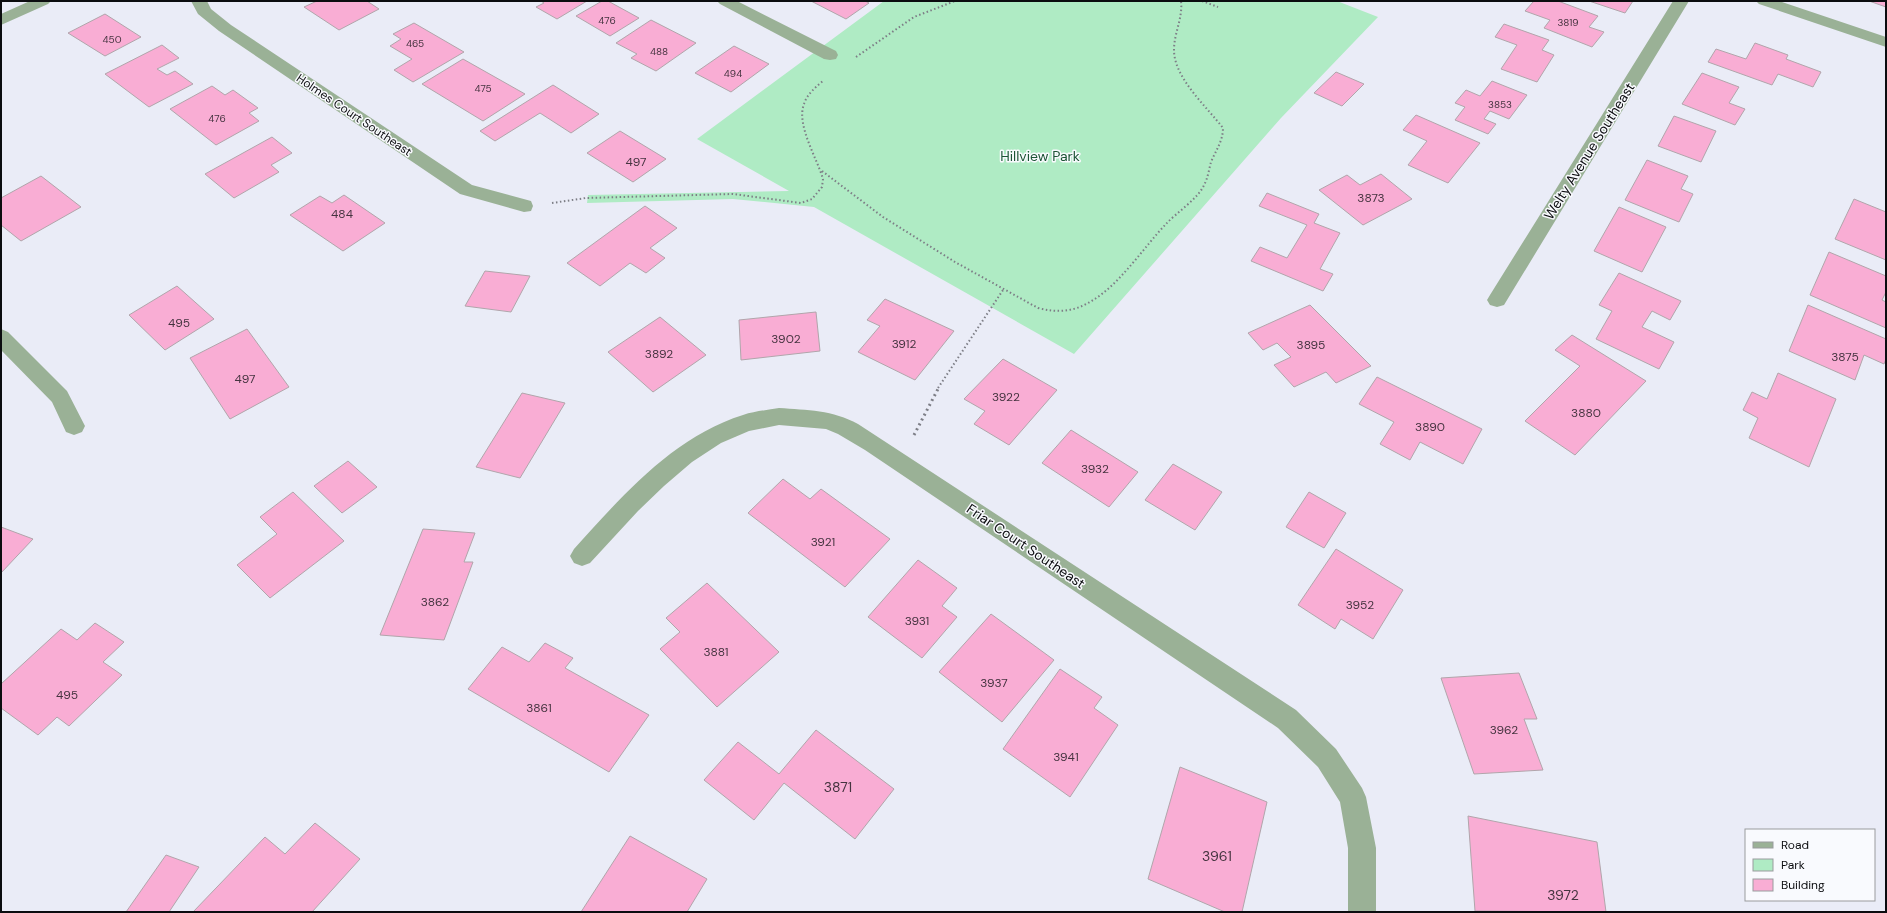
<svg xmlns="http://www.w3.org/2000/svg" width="1887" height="913" font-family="'DM Sans',sans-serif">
	<rect width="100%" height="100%" fill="#eaecf7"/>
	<path fill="#afebc4" d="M884 1H1337L1378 17 1281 118 1074 354 814 207 733 199 587 203 588 195 789 191 697 139Z"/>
	<path fill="#f9add4" stroke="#b1a5ab" d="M317 1H367L379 9 339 30 304 7Z
		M541 1H587L557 19 536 7 544 3Z
		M602 1H608L639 18 610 36 576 16Z
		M811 1H865L869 3 846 19Z
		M1534 1H1558L1598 16 1589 27 1604 32 1592 47 1544 28 1550 20 1525 11Z
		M1589 1H1633L1625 13Z
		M1869 1H1886V7Z
		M105 14 141 37 105 56 68 33Z
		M651 20 696 43 656 71 631 58 637 54 616 43Z
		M414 23 464 52 413 82 394 70 412 59 390 46 401 39 393 34Z
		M1504 24 1549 40 1542 50 1554 55 1537 82 1501 69 1517 45 1495 37Z
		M1755 43 1788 55 1786 59 1821 72 1813 87 1778 74 1772 85 1708 62 1716 49 1746 59Z
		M162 45 179 58 157 69 167 75 175 71 193 84 149 107 105 74Z
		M734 46 769 64 731 92 695 73Z
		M463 59 525 94 483 121 422 84Z
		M1336 72 1364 84 1342 106 1314 93Z
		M1702 73 1739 87 1729 103 1745 109 1735 125 1682 104Z
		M1492 81 1527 95 1509 119 1490 111 1484 119 1496 124 1488 134 1455 120 1465 107 1455 103 1466 90 1480 96Z
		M553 85 599 114 571 133 540 113 495 141 480 131Z
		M212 86 225 95 233 90 258 108 249 113 259 121 216 145 170 109Z
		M1416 115 1480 143 1448 183 1408 165 1427 141 1403 130Z
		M1674 116 1716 131 1701 162 1658 146Z
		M620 131 666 159 633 182 587 153Z
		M272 137 292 153 271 165 279 172 234 198 205 174Z
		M1647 160 1688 176 1681 189 1693 194 1679 222 1625 200Z
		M1381 174 1412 199 1363 225 1319 190 1347 175 1360 185Z
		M41 176 81 207 21 241 1 225V198Z
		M1267 193 1319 214 1314 223 1340 233 1320 269 1333 274 1323 291 1251 261 1260 247 1287 258 1307 225 1259 206Z
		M344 195 385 223 343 251 290 215 320 196 332 203Z
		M1854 199 1886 212V260L1835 239Z
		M645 206 677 228 650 248 665 258 646 273 630 263 600 286 567 263Z
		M1619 207 1666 227 1642 272 1594 251Z
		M1829 252 1886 276V292L1882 300 1886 302V328L1810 295Z
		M485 271 530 276 511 312 465 306Z
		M1619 273 1681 301 1670 320 1652 311 1642 327 1674 342 1659 369 1596 339 1612 311 1599 305Z
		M177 286 214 319 165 350 129 315Z
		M885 299 954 331 915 380 858 352 880 326 867 320Z
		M1310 305 1371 366 1336 383 1326 372 1294 387 1274 365 1291 357 1277 343 1263 350 1248 333Z
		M1808 305 1886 339V359L1884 364 1864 355 1855 380 1789 351Z
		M816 312 820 351 741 360 739 320Z
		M660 317 706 355 653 392 608 352Z
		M247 329 289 387 230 419 190 358Z
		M1572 335 1646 381 1575 455 1525 421 1580 366 1555 350Z
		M1003 359 1057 390 1009 445 974 424 985 411 964 399Z
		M1778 373 1836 399 1809 467 1749 438 1758 418 1743 410 1752 392 1767 399Z
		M1377 377 1482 429 1463 464 1420 442 1410 460 1380 444 1394 422 1359 404Z
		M522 393 565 403 520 478 476 467Z
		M1071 430 1138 472 1109 507 1042 463Z
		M348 461 377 487 342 513 314 486Z
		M1173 464 1222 492 1195 530 1145 500Z
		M783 479 810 499 821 489 890 539 845 587 748 513Z
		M293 492 344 541 270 598 237 565 277 534 260 517Z
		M1309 492 1346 513 1324 548 1286 527Z
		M1 527 33 539 1 573Z
		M423 529 475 533 464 562H473L444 640 380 635Z
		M1336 549 1403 590 1373 639 1341 619 1335 629 1298 605Z
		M918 560 957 588 942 606 957 617 922 658 868 617Z
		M707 583 779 652 717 707 660 649 680 632 666 618Z
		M991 614 1054 660 1002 722 939 672Z
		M95 623 124 642 103 662 122 675 69 726 57 717 38 735 1 708V684L61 629 77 640Z
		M545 643 573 658 565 668 649 715 609 772 468 689 502 647 529 662Z
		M1060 669 1102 697 1094 708 1118 725 1070 797 1003 749Z
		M1519 673 1537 719H1524L1543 770 1474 774 1441 678Z
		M816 730 894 789 855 839 784 783 754 820 704 780 738 742 779 774Z
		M1180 767 1267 802 1242 912H1225L1148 879Z
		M1468 816 1597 842 1606 912 1475 911Z
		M315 823 360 859 312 912H193L265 837 285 854Z
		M630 836 707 879 687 912H581Z
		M166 855 199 867 169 912H126Z"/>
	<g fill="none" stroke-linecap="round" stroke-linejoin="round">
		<path stroke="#7d7e86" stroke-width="2" stroke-dasharray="1.5 2.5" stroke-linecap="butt" d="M1202 1 1218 7
			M856 57 914 17 955 1
			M822 171 883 217 955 262 1038 308C1058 313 1075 312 1093 300 1120 284 1144 247 1166 224 1177 212 1198 199 1204 185 1208 178 1209 169 1211 162 1216 150 1223 141 1223 128 1207 107 1174 78 1174 50 1174 33 1183 18 1181 1
			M552 203 586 198 733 194 801 203 812 199 822 187 823 179C817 158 796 125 804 104 807 94 816 87 824 80
			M938 388 1003 290"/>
		<path stroke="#7d7e86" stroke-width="3" stroke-dasharray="2 3.5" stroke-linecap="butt" d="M914 435 939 387"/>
		<path fill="#9ab196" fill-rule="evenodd" d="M30 1H51L48 4 1 25V14Z
			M191 1H207L211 9 231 25 472 185 531 201 533 206 531 211 524 212 460 194 219 31 198 14Z
			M717 1H737L836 51 838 55 836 59 830 60 824 59 720 4Z
			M1673 1H1689L1504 305 1497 307 1490 305 1487 300 1490 295Z
			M1756 1H1779L1886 37V47L1759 4Z
			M1 329 8 332 67 391 85 426 82 432 74 435 66 432 52 402 1 350Z
			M779 408C807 410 833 410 858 424L1296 710 1336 749 1362 788 1366 797 1376 848V912H1348V848L1340 802 1318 767 1278 728 865 450 838 434 826 429 779 425 749 431 721 443 692 462 664 486 638 511 590 563 582 566 574 563 570 556 574 549C622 496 673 437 743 415 755 411 768 410 779 408Z"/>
	</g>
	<g text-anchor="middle" stroke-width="3" stroke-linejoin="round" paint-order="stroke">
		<g font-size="10" fill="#463440">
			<text x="607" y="24">476</text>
			<text x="1568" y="26">3819</text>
			<text x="112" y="43">450</text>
			<text x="415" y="47">465</text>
			<text x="659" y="55">488</text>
			<text x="733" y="77">494</text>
			<text x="483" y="92">475</text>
			<text x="1500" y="108">3853</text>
			<text x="217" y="122">476</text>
		</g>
		<g font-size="12" fill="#0b0c0f" stroke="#f9fafe">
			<text transform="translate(354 115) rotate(34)" y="4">Holmes Court Southeast</text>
		</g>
		<g font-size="12" fill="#463440">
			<text x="636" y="166">497</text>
			<text x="1371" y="202">3873</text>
			<text x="342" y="218">484</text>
			<text x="179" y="327">495</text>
			<text x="786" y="343">3902</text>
			<text x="904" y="348">3912</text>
			<text x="1311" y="349">3895</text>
			<text x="659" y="358">3892</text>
			<text x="1845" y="361">3875</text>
			<text x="245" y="383">497</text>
			<text x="1006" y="401">3922</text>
			<text x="1586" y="417">3880</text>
			<text x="1430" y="431">3890</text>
			<text x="1095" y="473">3932</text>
			<text x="823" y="546">3921</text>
			<text x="435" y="606">3862</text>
			<text x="1360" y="609">3952</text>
			<text x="917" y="625">3931</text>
			<text x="716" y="656">3881</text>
			<text x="994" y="687">3937</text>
			<text x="67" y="699">495</text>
			<text x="539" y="712">3861</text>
			<text x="1504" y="734">3962</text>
			<text x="1066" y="761">3941</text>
		</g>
		<g font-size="14" fill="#0b0c0f" stroke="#f9fafe">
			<text transform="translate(1589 151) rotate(-58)" y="5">Welty Avenue Southeast</text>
			<text transform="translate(1026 546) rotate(34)" y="5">Friar Court Southeast</text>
		</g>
		<g font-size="14" fill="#1c5435" stroke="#f9fafe">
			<text x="1040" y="161">Hillview Park</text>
		</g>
		<g font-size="14" fill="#463440">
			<text x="838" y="792">3871</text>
			<text x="1217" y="861">3961</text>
			<text x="1563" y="900">3972</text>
		</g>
	</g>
	<rect width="1887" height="913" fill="none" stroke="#0b0c0f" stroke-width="4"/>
	<rect x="1745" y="829" width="130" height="72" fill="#f9fafe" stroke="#9a9b9e"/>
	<rect x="1753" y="842" width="20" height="6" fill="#9ab196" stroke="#9a9b9e"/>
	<text x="1781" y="849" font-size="12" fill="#0b0c0f">Road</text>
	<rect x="1753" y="859" width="20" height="12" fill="#afebc4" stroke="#9a9b9e"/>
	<text x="1781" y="869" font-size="12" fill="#0b0c0f">Park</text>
	<rect x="1753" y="879" width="20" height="12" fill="#f9add4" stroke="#9a9b9e"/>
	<text x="1781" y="889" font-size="12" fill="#0b0c0f">Building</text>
</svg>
